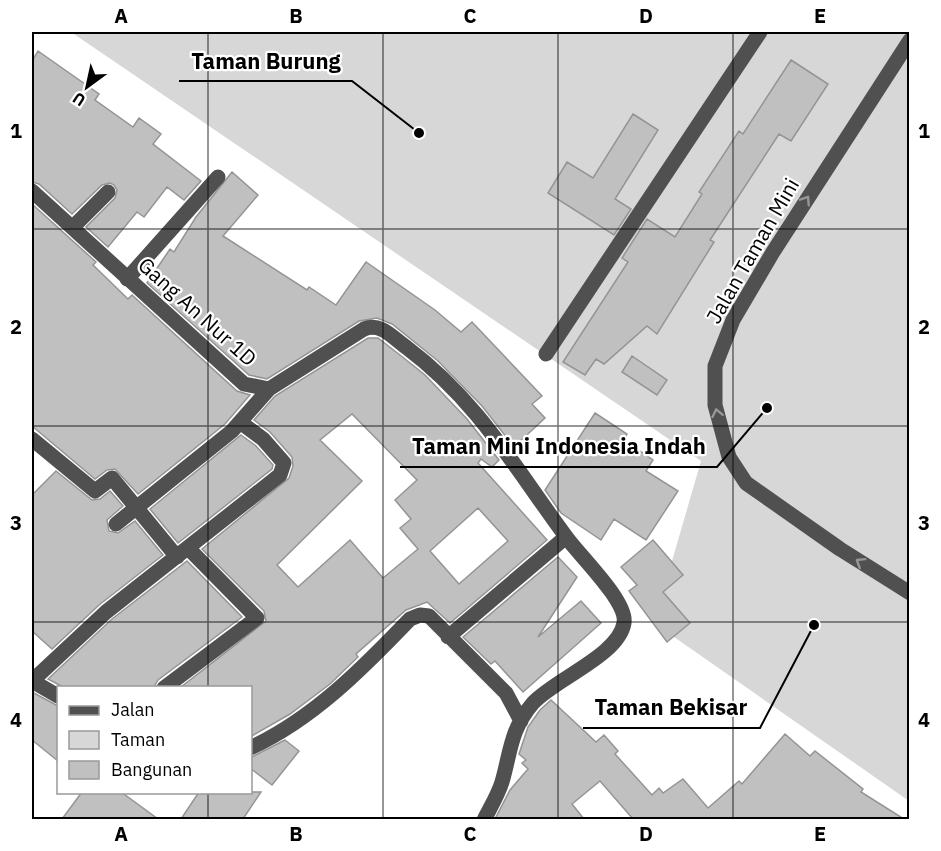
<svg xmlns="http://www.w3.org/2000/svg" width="941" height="851" font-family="'IBM Plex Sans',sans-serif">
	<rect width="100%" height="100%" fill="#fff"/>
	<path fill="#d7d7d7" d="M71 32H909V801L654 623 701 461Z"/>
	<path fill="#c0c0c0" stroke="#949494" stroke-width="1.5" fill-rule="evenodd" d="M38 51 99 94 95 100 133 127 139 118 161 134 153 144 201 181 184 200 167 187 144 217 137 212 108 247 86 227 115 198 117 190 114 185 110 183 102 185 72 214 39 184 32 182V61Z
		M791 60 828 84 791 141 779 134 710 240 714 242 657 334 647 326 604 364 596 359 585 375 563 362 628 262 622 258 647 219 675 237 702 194 699 192 739 131 743 134Z
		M633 114 658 130 615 199 631 209 614 235 548 193 567 162 593 178Z
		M232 172 258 195 223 236 307 290 309 287 336 305 366 262 435 310 461 332 472 322 542 396 532 404 545 418 514 447 482 406 438 361 392 324 377 318 359 321 267 379 249 375 147 283 170 249 174 252 196 217Z
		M32 204 96 262 93 265 128 299 132 295 237 391 250 395 225 424 138 494 115 469 107 470 95 479 32 426Z
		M368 338H378L400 355 425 375 467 419 499 460 492 467 481 459 478 463 547 540 450 623 427 602 406 610 356 654 358 657 330 684 290 714 250 737V687H181L266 621 264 611 202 549 289 478 293 466 292 457 270 432 254 420 275 396ZM352 414 417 480 395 500 411 519 400 528 418 549 383 578 350 540 298 587 277 565 362 481 320 440ZM478 508 508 541 459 584 430 551Z
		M632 356 667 380 657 395 622 372Z
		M595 413 627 434 624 440 653 460 646 471 678 491 646 540 614 519 601 540 561 513 545 490Z
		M241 435 256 446 273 465 272 469 178 543 150 509Z
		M56 471 92 500 100 499 110 491 123 506 107 520 109 531 118 533 135 521 163 555 99 605 52 649 32 631V495Z
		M653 540 683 575 663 592 690 623 667 642 629 591 637 585 621 567Z
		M558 557 577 577 538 637 581 601 601 623 523 692 495 661 491 664 463 637Z
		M187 561 242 617 158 680 154 687H63L48 679 112 619Z
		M32 692 58 706V761L32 740Z
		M551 700 596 742 604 735 618 751 615 754 652 795 659 788 663 793 683 779 708 808 739 781 742 784 785 734 810 756 815 751 863 789 861 792 904 819H633L600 781 572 804 584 819H495L510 790 528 769 522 763 526 760 519 754 528 727 540 710Z
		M285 740 299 751 272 785 250 768V758Z
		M82 792H121L158 819H62Z
		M199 792H261L243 819H181Z"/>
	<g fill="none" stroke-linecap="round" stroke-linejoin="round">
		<path stroke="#505050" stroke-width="15" d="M910 40 773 252 733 320 715 366V405L729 457 746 483 840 549 910 593
			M32 191 244 384 269 389 364 329C381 322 393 338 406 347 478 401 515 468 567 538 580 556 628 602 624 623 619 655 555 679 533 703 510 730 511 751 502 782 498 795 490 808 484 820
			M73 227 108 192
			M127 279 218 177
			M546 354 760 32
			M32 439 95 491 112 478 177 557
			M116 524 232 431 269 389
			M448 637 566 537
			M32 681 106 612 280 475 284 463 263 439 240 422
			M32 681 58 696
			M164 688 257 618 188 548
			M250 748C313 719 363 668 410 619L420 615 429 616 506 693 521 721"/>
	</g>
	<defs><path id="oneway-chevron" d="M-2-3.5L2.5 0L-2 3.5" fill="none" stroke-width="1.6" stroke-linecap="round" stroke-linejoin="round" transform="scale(1.5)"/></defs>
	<g stroke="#969696">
		<use href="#oneway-chevron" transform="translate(806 200) rotate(-57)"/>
		<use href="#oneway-chevron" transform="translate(717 413) rotate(-102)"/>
		<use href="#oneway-chevron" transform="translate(860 562) rotate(-148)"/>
	</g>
	<path fill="none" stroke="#000" stroke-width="1.5" stroke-opacity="0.55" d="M208 32V688M383 32V820M558 32V820M733 32V820M32 229H910M32 426H910M32 622H910M208 792V820"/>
	<g text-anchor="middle" stroke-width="4.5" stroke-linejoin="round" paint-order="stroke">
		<g font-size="21" fill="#000" stroke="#fff">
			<text transform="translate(753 251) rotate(-60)" y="7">Jalan Taman Mini</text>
			<text transform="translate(197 312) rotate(42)" y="7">Gang An Nur 1D</text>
		</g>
	</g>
	<path fill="none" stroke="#000" stroke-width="2" d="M419 133L352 81H179M767 408L717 467H400M814 625L760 728H583"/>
	<g fill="#000" stroke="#fff" stroke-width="2">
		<circle cx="419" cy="133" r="6"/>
		<circle cx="767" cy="408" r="6"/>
		<circle cx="814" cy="625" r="6"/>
	</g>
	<g font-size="22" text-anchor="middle" font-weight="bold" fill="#000" stroke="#fff" stroke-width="4.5" stroke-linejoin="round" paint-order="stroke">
		<text x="266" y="69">Taman Burung</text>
		<text x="559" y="454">Taman Mini Indonesia Indah</text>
		<text x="671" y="715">Taman Bekisar</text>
	</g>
	<rect width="941" height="851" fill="none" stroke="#ffffff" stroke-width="66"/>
	<rect x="57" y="686" width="195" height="108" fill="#ffffff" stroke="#999999" stroke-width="1.5"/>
	<rect x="69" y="706" width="30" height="9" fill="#505050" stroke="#999999" stroke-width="1.5"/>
	<text x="111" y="716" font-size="18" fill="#000000">Jalan</text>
	<rect x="69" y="731" width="30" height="18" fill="#d7d7d7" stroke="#999999" stroke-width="1.5"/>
	<text x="111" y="746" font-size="18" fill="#000000">Taman</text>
	<rect x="69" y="761" width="30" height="18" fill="#c0c0c0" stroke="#999999" stroke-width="1.5"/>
	<text x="111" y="776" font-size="18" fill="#000000">Bangunan</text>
	<g transform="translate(87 87) rotate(213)" stroke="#ffffff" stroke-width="4.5" paint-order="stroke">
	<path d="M0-4.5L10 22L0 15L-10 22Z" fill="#000000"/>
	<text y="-9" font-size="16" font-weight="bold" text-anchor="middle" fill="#000000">U</text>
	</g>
	<rect x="33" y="33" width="875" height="785" fill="none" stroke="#000" stroke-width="2"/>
	<g font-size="20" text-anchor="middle" font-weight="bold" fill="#000">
		<text x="121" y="23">A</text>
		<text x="296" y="23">B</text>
		<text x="470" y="23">C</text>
		<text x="646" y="23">D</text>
		<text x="820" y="23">E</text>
		<text x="16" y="138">1</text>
		<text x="924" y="138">1</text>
		<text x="16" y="334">2</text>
		<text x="924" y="334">2</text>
		<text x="16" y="530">3</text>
		<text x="924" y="530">3</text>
		<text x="16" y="727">4</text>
		<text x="924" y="727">4</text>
		<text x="121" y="841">A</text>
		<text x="296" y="841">B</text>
		<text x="470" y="841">C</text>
		<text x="646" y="841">D</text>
		<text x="820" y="841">E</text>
	</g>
</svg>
